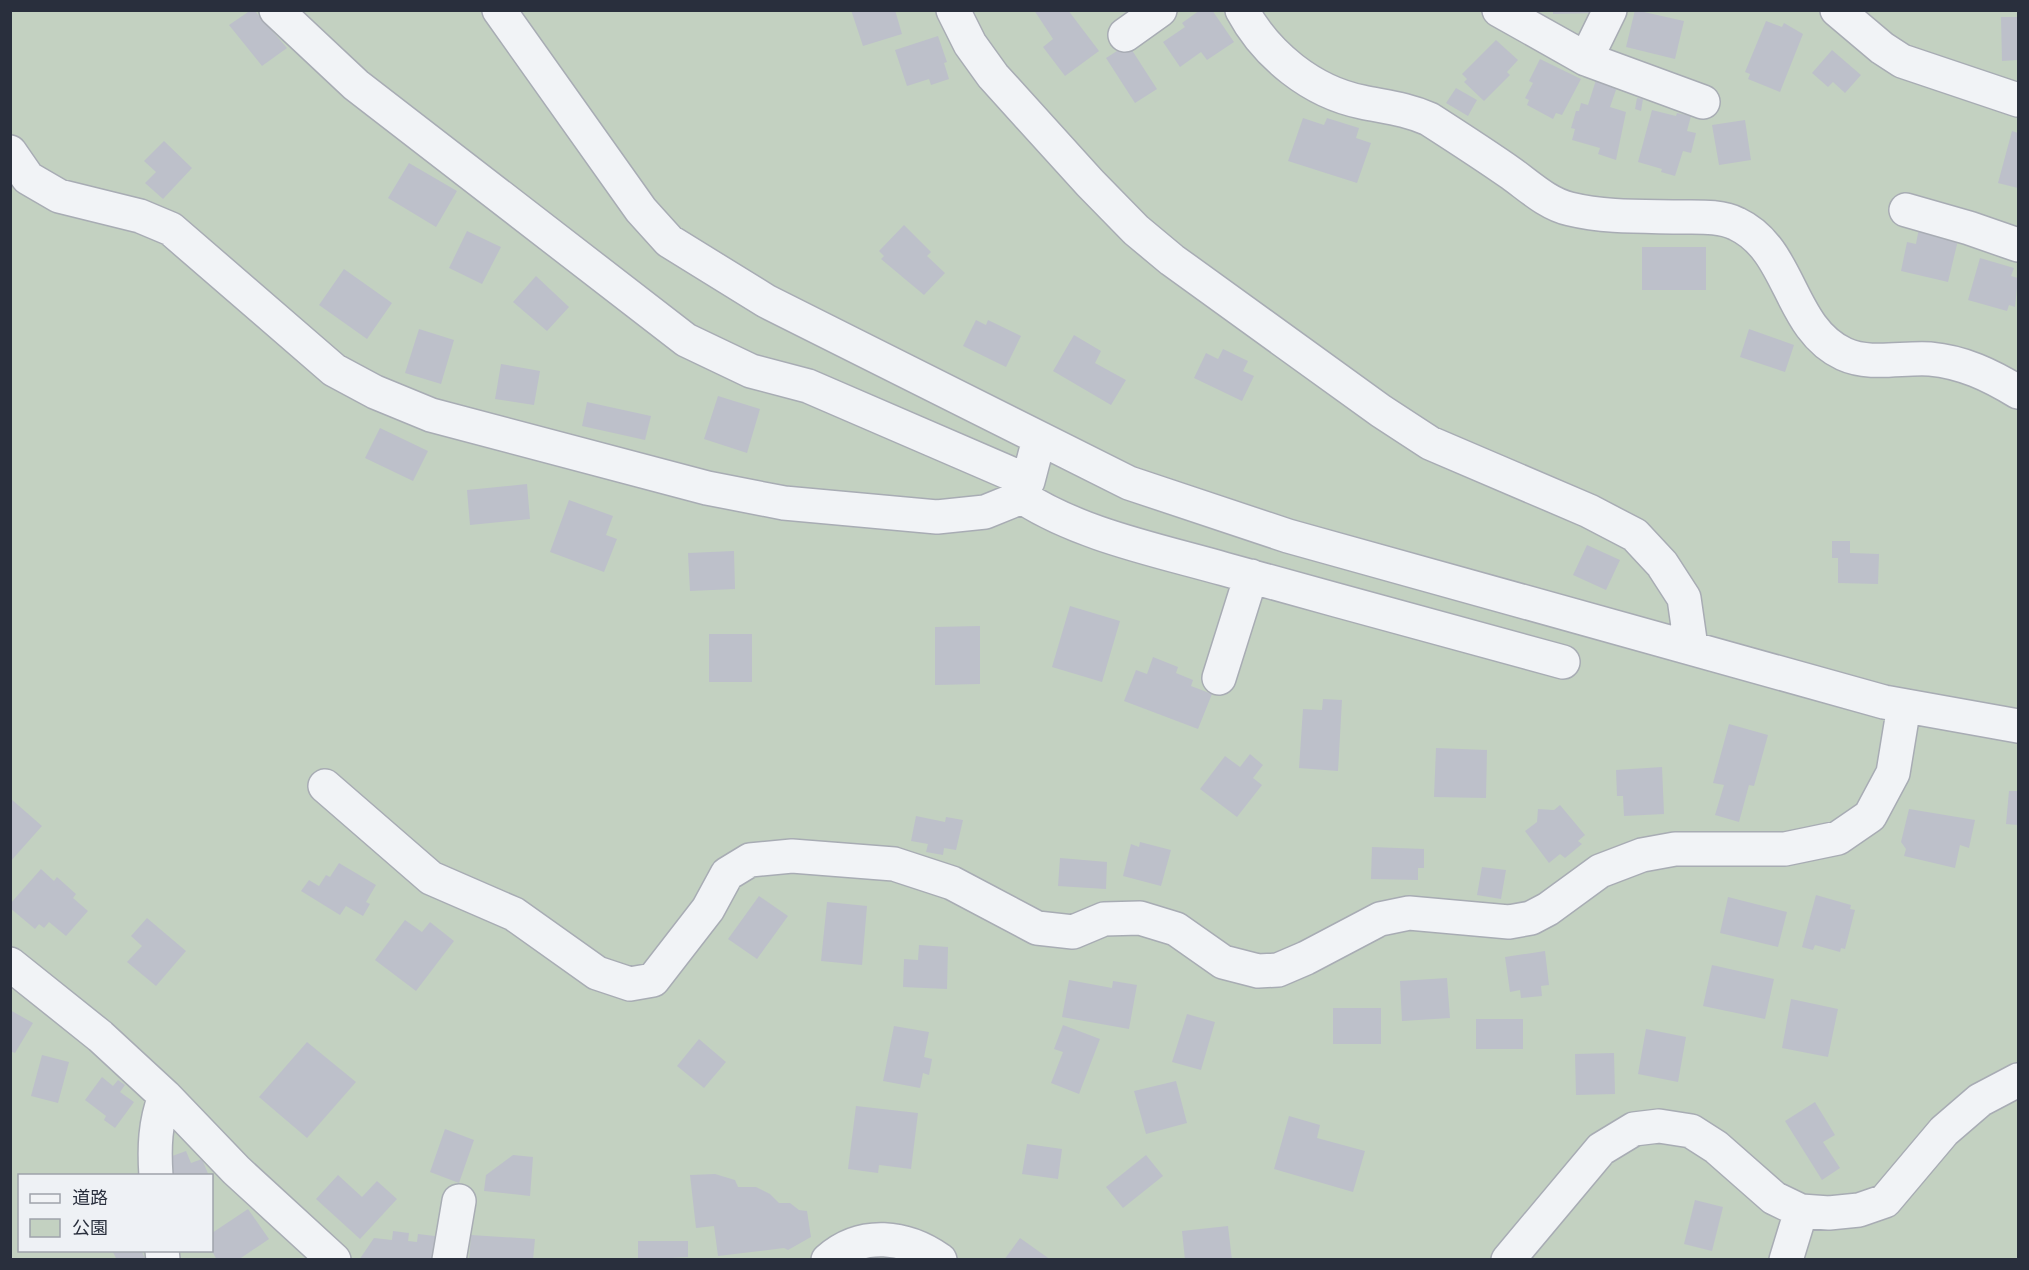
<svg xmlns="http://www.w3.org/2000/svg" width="2029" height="1270" font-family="Helvetica,'Noto Sans JP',sans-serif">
	<rect width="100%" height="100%" fill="#dfe2e7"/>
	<path fill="#c3d1c1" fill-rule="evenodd" d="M10 11H2018V1259H11ZM20 1176H212V1250H20Z"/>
	<path fill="#bdc0ca" d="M251 10H254L287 48 262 66 229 25Z
		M851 10H895L902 34 863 46Z
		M1034 10H1068L1099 51 1065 76 1043 47 1053 39Z
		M1200 10H1212L1234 42 1207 60 1201 52 1180 67 1163 42 1185 27 1182 23Z
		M1553 10H1599V13L1553 14Z
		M1635 10 1684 21 1675 59 1626 47Z
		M2001 17H2018V60L2002 61Z
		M1766 21 1782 27 1784 23 1803 34 1780 92 1748 79 1750 74 1745 72Z
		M938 36 947 62 944 63 949 79 931 85 929 79 907 86 895 50Z
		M1496 40 1518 60 1507 72 1510 75 1484 101 1464 82 1467 79 1462 74Z
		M1128 44 1157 89 1135 103 1106 58Z
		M1832 50 1861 75 1845 93 1833 82 1828 87 1812 73Z
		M1540 59 1581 79 1562 115 1556 113 1553 119 1527 105 1529 100 1525 98 1533 83 1529 81Z
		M1596 80 1617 87 1610 107 1626 112 1616 160 1598 154 1600 148 1572 140 1575 129 1571 128 1576 111H1579L1581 103 1588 105Z
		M1456 88 1477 100 1468 116 1446 103Z
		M1637 98 1643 99 1641 111 1635 109Z
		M1652 110 1676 116 1677 113 1691 116 1687 131 1696 133 1691 153 1683 151 1675 176 1661 172 1662 169 1638 162Z
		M1303 118 1324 125 1327 118 1359 128 1356 138 1371 143 1357 183 1288 161Z
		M1745 120 1751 160 1719 165 1712 125Z
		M2012 131 2018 133V188L1998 183Z
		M164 141 192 168 163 199 145 183 156 172 144 161Z
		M409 163 457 191 436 227 388 198Z
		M904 225 931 252 927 256 945 273 924 295 881 259 884 256 879 251Z
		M1919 228 1959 236 1948 282 1901 271 1907 242 1916 244Z
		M467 231 501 247 482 284 449 268Z
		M1642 247H1706V290H1642Z
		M1980 258 2014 268 2011 276 2018 278 2015 307 2009 305 2007 311 1968 300Z
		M344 269 392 303 367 339 319 305Z
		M536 276 569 307 547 331 513 302Z
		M976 320 986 325 988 320 1021 336 1006 367 963 346Z
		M419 329 454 340 441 384 405 373Z
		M1749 329 1794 345 1785 372 1740 357Z
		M1074 335 1101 351 1095 363 1126 380 1111 405 1053 371Z
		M1223 349 1248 361 1243 371 1254 376 1242 401 1194 378 1206 353 1218 359Z
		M501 364 540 371 534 405 495 399Z
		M718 396 760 409 747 453 704 439Z
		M587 402 651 416 645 440 582 426Z
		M380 428 428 451 413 481 365 458Z
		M527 484 530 519 470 525 467 490Z
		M569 500 613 516 606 535 617 539 604 572 550 552Z
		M1832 541H1850V553L1879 554 1878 584 1838 583V558H1832Z
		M1587 545 1620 560 1606 590 1573 575Z
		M734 551 735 589 690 591 688 553Z
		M1070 606 1120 621 1102 682 1052 667Z
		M980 626V684L935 685V627Z
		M709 634H752V682H709Z
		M1153 657 1178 667 1176 673 1193 680 1191 686 1212 694 1198 729 1124 701 1136 670 1147 674Z
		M1323 699 1342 700 1338 771 1299 768 1303 709 1322 710Z
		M1729 724 1768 735 1754 786 1749 785 1739 822 1715 815 1724 785 1713 783Z
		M1436 748 1487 750 1486 798 1434 797Z
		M1250 754 1263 765 1253 778 1262 785 1237 817 1200 789 1225 756 1240 767Z
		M1662 767 1664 814 1624 816 1623 796H1617L1616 770Z
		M2009 791H2018V825L2006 824Z
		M10 798 42 826 10 862Z
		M1560 805 1585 835 1578 841 1582 844 1565 858 1560 854 1549 863 1525 831 1537 822 1538 809 1554 810Z
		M1909 809 1975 820 1969 848 1960 845 1955 868 1904 856 1906 849 1901 842Z
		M916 816 945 822 946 817 963 820 956 850 944 848 943 855 926 852 928 844 911 841Z
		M1140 842 1171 850 1161 886 1123 876 1131 844 1139 847Z
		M1372 847 1424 849V868H1418V880L1371 879Z
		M1060 858 1107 862 1106 889 1058 886Z
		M339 863 376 885 366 902 370 904 363 916 346 906 340 915 301 891 309 880 319 886 326 875 330 877Z
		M1482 867 1506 870 1501 899 1477 895Z
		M41 869 54 881 57 877 76 894 73 898 88 911 66 936 49 922 44 928 39 924 35 929 10 908V904Z
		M1816 895 1851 905 1850 909 1855 910 1845 949 1841 948 1840 952 1815 945 1813 950 1802 947Z
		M759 896 788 916 757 959 728 939Z
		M1728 897 1787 912 1778 947 1720 933Z
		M827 902 867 906 862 965 821 961Z
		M147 918 186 951 156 986 127 962 142 946 131 936Z
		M405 920 422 932 430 922 454 941 416 991 375 960Z
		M919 945 948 947 947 989 903 987 904 959 918 960Z
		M1545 951 1549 985 1541 986 1542 996 1521 998 1520 990 1510 992 1505 957Z
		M1712 965 1774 979 1765 1019 1703 1006Z
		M1447 978 1450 1018 1402 1021 1400 981Z
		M1069 980 1112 988 1113 981 1137 985 1129 1029 1062 1017Z
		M1791 999 1838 1009 1828 1057 1782 1048Z
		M1333 1008H1381V1044H1333Z
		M10 1010 33 1023 15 1053 10 1051Z
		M1187 1014 1215 1022 1201 1070 1172 1062Z
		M1476 1019H1523V1049H1476Z
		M1063 1025 1100 1039 1079 1094 1051 1083 1063 1052 1054 1049Z
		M894 1026 929 1032 924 1057 932 1059 929 1075 923 1073 920 1088 883 1081Z
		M1646 1029 1686 1037 1678 1082 1638 1074Z
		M699 1039 726 1062 704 1088 677 1066Z
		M307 1042 356 1082 307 1138 259 1097Z
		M1614 1053 1615 1094 1576 1095 1575 1054Z
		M42 1055 69 1062 58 1103 31 1096Z
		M102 1077 113 1086 118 1080 125 1085 120 1092 134 1102 115 1128 104 1120 106 1116 85 1100Z
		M1176 1081 1187 1123 1146 1134 1134 1091Z
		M1815 1102 1835 1135 1823 1142 1840 1168 1822 1180 1785 1121Z
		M856 1106 918 1113 911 1169 879 1165 878 1173 848 1169Z
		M1289 1116 1320 1125 1317 1138 1365 1151 1353 1192 1274 1169Z
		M445 1129 474 1140 459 1183 430 1172Z
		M1027 1144 1062 1149 1058 1179 1022 1174Z
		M186 1151 191 1163 202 1159 209 1176H171L164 1159Z
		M513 1155 533 1157 530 1196 484 1191 486 1175Z
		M1146 1155 1163 1176 1123 1208 1106 1187Z
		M715 1174 735 1180 738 1187H756L770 1194 779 1203H790L799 1210 807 1211 811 1237 788 1250 784 1248 718 1256 714 1226 696 1228 690 1175Z
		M338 1175 362 1197 377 1181 397 1199 360 1239 316 1199Z
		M1695 1200 1723 1207 1712 1251 1684 1244Z
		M248 1209 269 1239 238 1260H217L212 1251V1233Z
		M1228 1226 1232 1260H1185L1182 1231Z
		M393 1231 409 1233 408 1241 417 1242 418 1234 443 1237 440 1260H359L374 1238 392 1240Z
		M471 1235 535 1239 533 1260H469Z
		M1020 1238 1051 1260H1004Z
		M638 1241H688V1257L638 1260Z
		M112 1250H141L146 1260H117Z"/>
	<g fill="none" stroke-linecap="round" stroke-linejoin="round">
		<defs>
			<path id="minor" d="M276 10 356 85 686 340 751 371 808 386 1028 481
				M499 10 641 210 669 241 766 301 1129 483 1288 536 1884 702 2018 726
				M953 10 970 44 993 76 1090 183 1136 230 1172 260 1381 411 1430 443 1589 511 1635 535 1662 564 1684 598 1691 647
				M1242 10C1266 55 1312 92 1362 102 1386 107 1407 109 1429 119 1457 137 1485 155 1512 174 1530 187 1548 204 1570 209 1607 218 1646 216 1683 217 1700 217 1722 216 1737 224 1792 250 1788 328 1844 354 1870 366 1903 357 1930 359 1963 362 1990 375 2018 392
				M1499 10 1586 59
				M1610 10 1586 59 1703 102
				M1837 10 1882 48 1902 61 2018 100
				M1125 35 1160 10
				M10 152 28 178 59 196 140 216 171 229 334 370 375 392 431 415 707 488 784 503 937 517 985 512 1017 499 1028 481 1039 439
				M1906 210 1969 228 2018 245
				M1019 495C1077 534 1157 550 1224 569 1337 600 1450 632 1563 662
				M1219 678 1251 576
				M325 786 431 878 514 914 597 973 630 984 653 980 708 909 727 874 750 860 792 856 894 864 952 883 1037 928 1073 932 1104 919 1140 918 1176 929 1223 962 1258 971 1278 970 1306 958 1380 919 1409 913 1509 922 1531 918 1548 909 1600 871 1642 855 1675 849H1785L1838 838 1870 816 1893 773 1904 706
				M10 964 100 1036 165 1096 236 1170 334 1260
				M156 1176C154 1147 155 1123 165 1096
				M162 1250 163 1260
				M449 1260 459 1201
				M828 1260C862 1230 906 1236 940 1260
				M1508 1260 1601 1149 1634 1129 1659 1126 1691 1131 1716 1147 1774 1198 1801 1211 1829 1213 1859 1210 1885 1201 1944 1131 1980 1100 2018 1080
				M1786 1260 1801 1211"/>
		</defs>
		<use href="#minor" stroke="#a8acb4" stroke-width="36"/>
		<use href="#minor" stroke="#f1f3f6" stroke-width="33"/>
	</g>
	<rect width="2029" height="1270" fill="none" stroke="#292f3d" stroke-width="24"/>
	<rect x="18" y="1174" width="195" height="78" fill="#eef1f5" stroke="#9fa3ab" stroke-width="1.5"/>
	<rect x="30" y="1194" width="30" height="9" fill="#f1f3f6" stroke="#9fa3ab" stroke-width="1.5"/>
	<text x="72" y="1204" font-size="18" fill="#292f3d">道路</text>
	<rect x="30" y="1219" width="30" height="18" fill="#c3d1c1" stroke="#9fa3ab" stroke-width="1.5"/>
	<text x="72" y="1234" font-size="18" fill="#292f3d">公園</text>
</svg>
